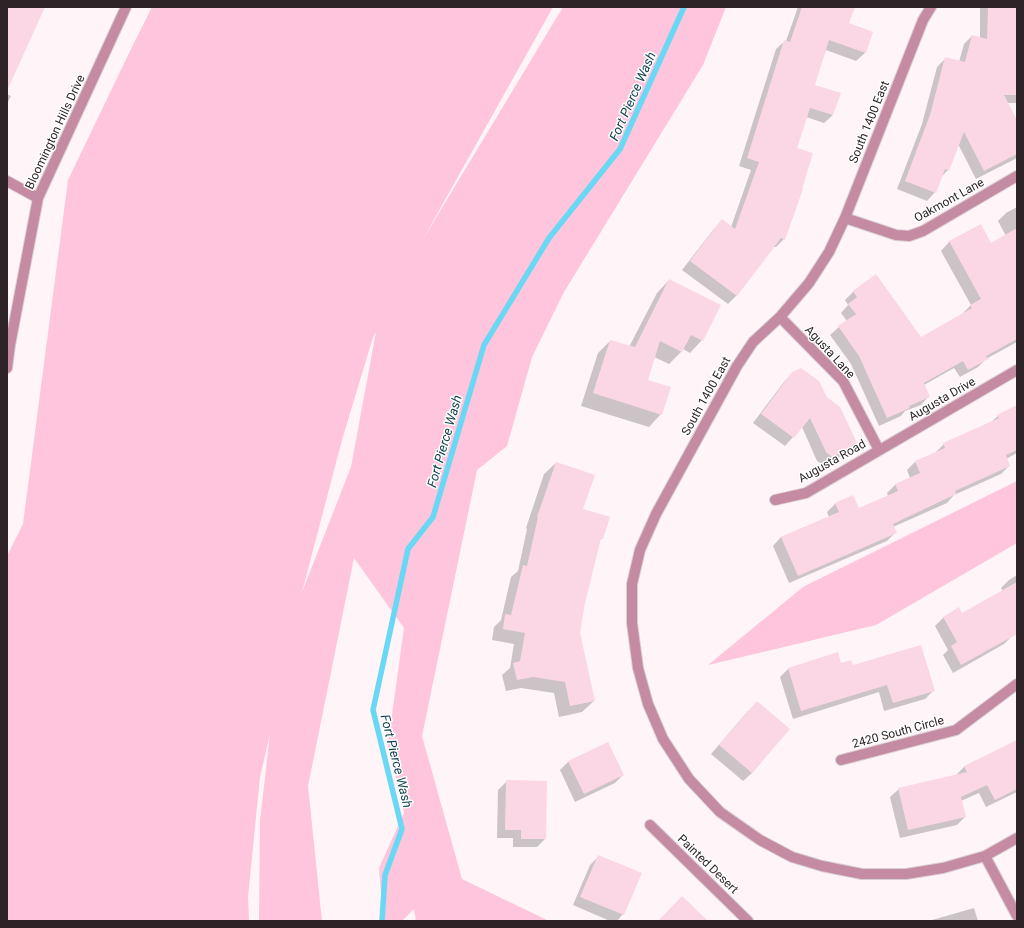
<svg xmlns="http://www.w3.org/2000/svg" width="1024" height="928" font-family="Roboto,sans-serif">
	<rect width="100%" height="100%" fill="#fff4f8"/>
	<path fill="#fec5dc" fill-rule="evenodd" d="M152 7H553L422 241 563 7H726L703 65 564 292 532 357 507 446 477 470 422 736 462 879 549 921H416L414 909 402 921H383L379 868 404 813 388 744 404 628 354 558 308 786 322 921H259L260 821 270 734 260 777 248 897 249 921H7V556L23 524 68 180 131 49ZM376 332 351 467 302 592 342 440 373 337Z
		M1017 481V543L876 625 708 665 803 587Z"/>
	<path fill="#0003" d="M798 7H854L848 24 872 32 865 53 856 61 826 50 813 85 833 115 824 123 806 117 796 149 784 239 776 247H773L736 296 728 304 682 270 714 229 722 220 731 227 751 170 739 166 776 49 785 41H786Z
		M980 7H1017V103H1007L1017 122V158L976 179 958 144 948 170 941 177 935 192 927 201 897 189 922 124 937 67 945 59 959 62 964 44 972 36 980 38Z
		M7 94 11 96 7 104Z
		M1017 207V342L986 359 978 367 960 377 954 368 924 385 929 396 921 405 905 411 901 416 879 426 851 364 830 335 839 327 847 321 841 313 848 305 845 300 853 292 876 276 921 338 962 314 971 305 941 251 949 242 980 226 991 244 1006 236 998 221 1006 213Z
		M669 280 702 340 690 353 683 349 681 352 669 364 654 357 646 380 661 414 649 427 581 406 598 353 610 341 629 347 657 293Z
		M792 373 856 445 848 453 823 465 817 461 802 427 793 437 785 446 753 423 784 382Z
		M1017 406V453L1006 459 1009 466 1001 474 954 495 947 503 893 527 895 533 887 541 789 583 773 546 781 537 829 517 827 512 835 504 858 509 888 496 887 493 895 485 910 478 907 470 915 462 935 453 944 444 989 424 998 416Z
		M556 463 582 509 602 538 599 541 584 603 579 633 594 701 582 712 559 717 554 693 521 688 506 691 502 675 510 668 514 644 492 640 494 627 501 620 511 577 518 571 527 529 526 528 544 474Z
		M1017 575V631L1004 644 953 673 943 655 948 650 935 626 943 618 959 609 962 614 1003 591 1001 588 1009 580Z
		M837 654 840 665 852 666 934 690 925 699 884 711 879 692 793 719 780 677 788 669Z
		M748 711 788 730 752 773 743 781 711 754Z
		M1017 741V792L986 807 979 793 961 801 965 817 957 825 900 838 890 797 899 789 955 776 964 767Z
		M608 743 623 775 615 783 575 802 560 770 568 762Z
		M507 781 545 839 537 847H513V838H497L498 790Z
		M598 857 623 914 617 921H610L573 905 590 865Z
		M974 908 978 921H931L932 920Z"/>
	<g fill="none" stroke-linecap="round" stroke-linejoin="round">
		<path stroke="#68d8f4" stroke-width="5.5" d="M382 921 385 875 402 829 373 710 408 549 433 517 484 345 549 238 620 149 684 7"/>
	</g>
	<path fill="#fbd7e5" d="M7 7H45L7 91Z
		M802 7H855L849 23 873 32 866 53 829 40 815 85 841 93 833 115 810 108 797 148 813 153 802 189H803L785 240 781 238 737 296 690 261 722 219 735 229 759 162 747 158 784 40 790 42Z
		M988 7H1017V95H1004L1017 120V154L984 171 964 132 949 171 945 169 936 193 905 181 930 115 945 57 965 62 972 35 987 39Z
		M981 224 991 243 1017 228V339L986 356 988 359 968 370 963 361 924 383 930 397 909 406 910 408 887 418 859 356 838 326 856 314 848 304 857 297 853 291 876 274 921 337 972 308 970 305 981 299 949 241Z
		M669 279 721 305 703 341 691 335 682 352 660 341 648 380 671 387 662 415 593 393 610 340 635 347Z
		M801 368 819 381 827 397 840 407 858 445 832 457 826 452 810 418 794 438 761 414 792 372Z
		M1017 405V450L1006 455 1010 466 955 491 956 494 893 524 897 533 798 576 781 537 839 512 835 503 853 495 859 508 898 491 895 484 920 473 915 461 945 448 943 443 999 418 997 415Z
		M556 462 595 475 583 509 610 517 603 539 601 538 585 603 580 633 595 701 570 706 565 682 533 677 517 680 513 663 520 661 525 633 503 629 505 614 511 615 523 565 527 566 538 517H537Z
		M1017 582V634L961 665 951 646 957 642 943 617 959 607 962 613Z
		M921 645 935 691 893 703 887 685 801 711 788 668 838 652 841 663 851 660 853 665Z
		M757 701 790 729 752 773 719 745Z
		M1017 740V789L995 800 987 785 961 797 966 817 908 830 898 788 967 772 964 766Z
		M608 742 624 775 584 794 568 761Z
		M506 780 547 781 546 839H521V830H505Z
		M598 855 642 873 624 915 580 897Z
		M682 896 708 921H658Z"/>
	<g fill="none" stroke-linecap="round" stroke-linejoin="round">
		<defs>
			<path id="minor" d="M931 7 923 20 845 218 829 252 809 283 780 317 753 342 737 366 656 514 640 550 632 584V623L638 668 648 704 663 739 689 779 720 812 760 840 792 857 822 866 862 874H906L943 868 985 856 1017 838
				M7 181 38 198
				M845 218 896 235 909 236 923 231 1017 176
				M780 317 843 381 879 450
				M7 368 10 345 38 198 126 7
				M775 500 806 493 1017 370
				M841 760 956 730 1017 684
				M650 825 748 921
				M985 856 1017 916"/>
		</defs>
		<use href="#minor" stroke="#d9cfd3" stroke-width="12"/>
		<use href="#minor" stroke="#c48ba3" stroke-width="10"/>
	</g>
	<g text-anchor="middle" stroke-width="3" stroke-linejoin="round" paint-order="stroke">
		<g font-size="12" fill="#2e2428" stroke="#fff">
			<text transform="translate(869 122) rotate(-68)" y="4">South 1400 East</text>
			<text transform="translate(55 132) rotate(-65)" y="4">Bloomington Hills Drive</text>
			<text transform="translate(949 200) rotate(-29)" y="4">Oakmont Lane</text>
			<text transform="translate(830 352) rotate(47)" y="4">Agusta Lane</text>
			<text transform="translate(706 396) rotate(-61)" y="4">South 1400 East</text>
			<text transform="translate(942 399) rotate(-30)" y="4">Augusta Drive</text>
			<text transform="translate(832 461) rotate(-29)" y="4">Augusta Road</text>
			<text transform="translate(898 732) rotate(-15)" y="4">2420 South Circle</text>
			<text transform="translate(708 864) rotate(44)" y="4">Painted Desert</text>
		</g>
		<g font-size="13" font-style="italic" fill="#114450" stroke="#fff">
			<text transform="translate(632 96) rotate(-66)" y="5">Fort Pierce Wash</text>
			<text transform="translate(444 441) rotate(-74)" y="5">Fort Pierce Wash</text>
			<text transform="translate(397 761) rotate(76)" y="5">Fort Pierce Wash</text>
		</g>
	</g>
	<rect width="1024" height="928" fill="none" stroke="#2e2428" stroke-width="16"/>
</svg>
